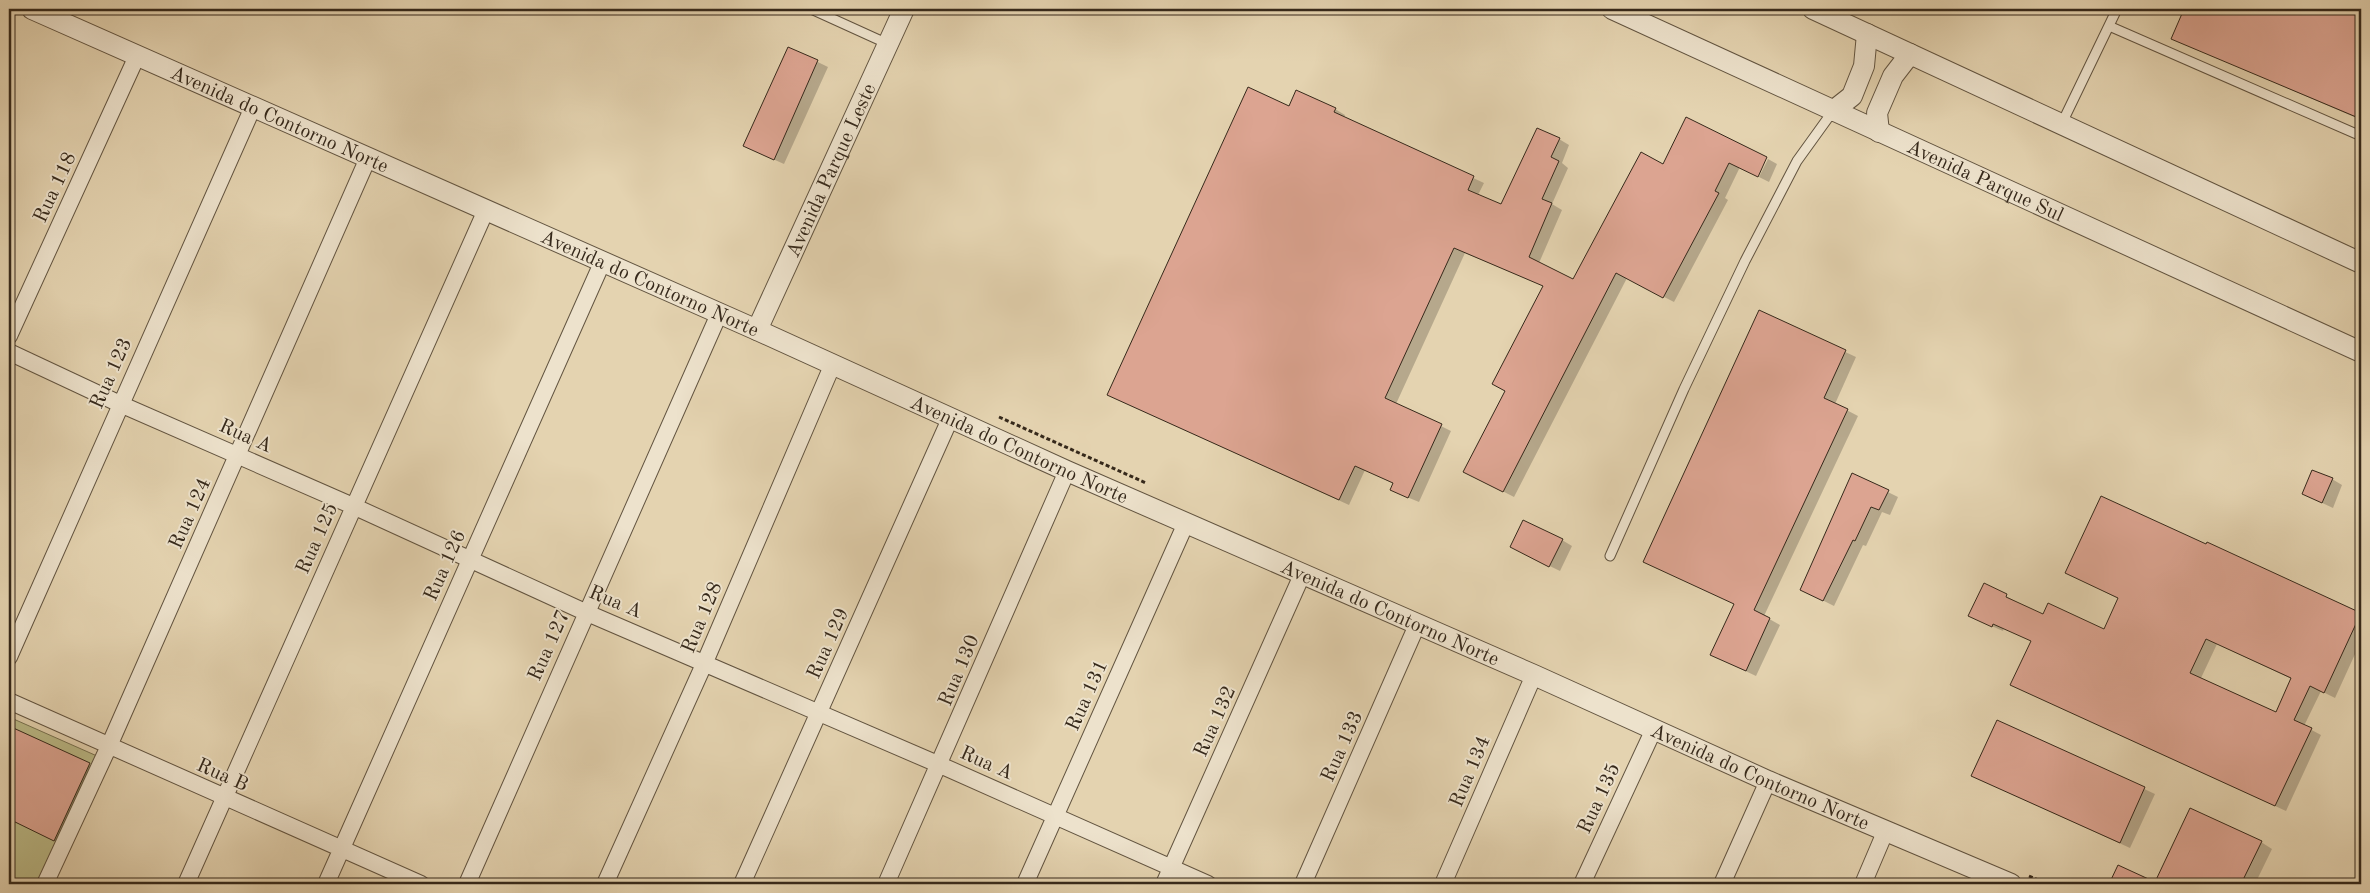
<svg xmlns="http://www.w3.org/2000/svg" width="2370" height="893" font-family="'Old Standard TT',serif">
	<rect width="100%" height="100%" fill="#e4d3b0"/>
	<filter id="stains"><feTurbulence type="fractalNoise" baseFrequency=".004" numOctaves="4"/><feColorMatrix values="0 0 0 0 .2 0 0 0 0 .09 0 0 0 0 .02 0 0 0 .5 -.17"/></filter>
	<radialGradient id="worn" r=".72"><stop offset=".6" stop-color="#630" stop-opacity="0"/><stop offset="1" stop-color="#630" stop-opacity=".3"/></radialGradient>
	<path fill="#bbba87" stroke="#787251" d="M9 717 97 756 37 884H9Z"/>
	<path fill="#0003" fill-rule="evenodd" d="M2185 9H2361V120L2172 38Z
		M789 48 828 67 784 164 755 151Z
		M1290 107 1335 109 1345 115 1344 118 1484 183 1478 195 1502 206 1559 139 1569 145 1562 163 1568 168 1552 204 1562 210 1539 263 1573 281 1664 166 1686 119 1740 167 1725 198 1728 200 1674 302 1627 278 1514 497 1475 477 1544 286 1465 253 1396 404 1451 431 1419 502 1402 495 1394 484 1365 470 1349 505 1119 400Z
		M1768 159 1777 164 1769 182 1759 177Z
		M1759 312 1856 357 1835 404 1858 416 1764 616 1780 625 1756 676 1722 660 1735 604 1644 561Z
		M1853 475 1898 497 1890 515 1882 512 1866 546 1863 545 1834 606 1812 595Z
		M2332 479 2342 485 2333 508 2303 494Z
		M1562 540 1572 546 1560 571 1521 552Z
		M2208 543 2361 614V641L2335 698 2321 691 2304 726 2321 735 2286 811 2022 690 2032 641 2004 628 2003 631 1980 621 1984 585 2044 616 2105 631 2119 599 2066 573 2207 546ZM2217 644 2292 679 2277 713 2201 678Z
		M1998 721 2155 794 2130 848 1983 781Z
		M9 727 103 772 68 848 9 819Z
		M2261 842 2272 849 2255 884H2212L2206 882 2205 884 2111 883H2156Z"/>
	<path fill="#dca491" stroke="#36291b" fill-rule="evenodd" d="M2184 9H2361V119L2171 39Z
		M788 47 818 60 774 160 743 146Z
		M1248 87 1289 106 1296 90 1336 108 1334 112 1474 176 1468 190 1501 204 1537 128 1560 138 1551 157 1559 161 1542 199 1552 203 1529 257 1573 279 1641 152 1663 164 1686 117 1767 157 1758 177 1729 163 1715 191 1719 193 1663 298 1616 273 1503 492 1463 472 1505 391 1492 384 1543 286 1454 248 1385 398 1442 424 1408 498 1390 490 1393 483 1355 466 1339 500 1107 395Z
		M1759 310 1846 350 1824 398 1848 409 1754 610 1770 618 1746 671 1710 655 1734 604 1643 562Z
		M2312 470 2333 478 2322 503 2302 494Z
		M1852 473 1889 490 1879 510 1871 507 1855 541 1853 540 1823 601 1800 590Z
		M2101 496 2206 544 2207 542 2361 613 2324 693 2310 686 2294 720 2312 728 2275 806 2010 685 2031 641 1993 624 1992 627 1968 616 1984 583 2007 594 2006 597 2043 614 2048 603 2104 629 2118 598 2065 573ZM2206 639 2291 678 2276 712 2190 673Z
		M1523 520 1563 539 1549 567 1510 547Z
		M1997 720 2145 787 2120 843 1971 776Z
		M9 726 90 763 54 841 9 819Z
		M2190 808 2262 841 2241 884H2109L2118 865 2155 882Z"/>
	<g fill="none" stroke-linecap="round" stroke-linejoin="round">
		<defs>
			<path id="service" d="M811 9 888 44
				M2109 26 2361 136
				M2062 123 2117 9
				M1610 556 1684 389 1745 261 1797 161 1833 111"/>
			<path id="minor" d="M9 336 137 56
				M9 352 120 404 353 506 585 612 940 765 1208 884
				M9 657 253 107
				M9 701 421 884
				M45 884 109 746 368 158
				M186 884 486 210
				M326 884 602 263
				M467 884 719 314
				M605 884 705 662 832 366
				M742 884 950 419
				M886 884 1067 471
				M1025 884 1186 523
				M1164 884 1302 575
				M1303 884 1417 625
				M1443 884 1534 675
				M1582 884 1654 729
				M1722 884 1768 781
				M1863 884 1886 830"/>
			<g id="tertiary">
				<path id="s1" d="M32 9 757 330 1067 471 1534 675 1768 781 2011 884"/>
				<path id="s2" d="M1612 9 2361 352"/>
				<path d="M1813 9 2361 263"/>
				<path d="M1833 111 1852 96 1864 66 1867 34"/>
				<path d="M1879 132 1877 113 1893 76 1910 54"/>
				<path id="s3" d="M757 330 904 9"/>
			</g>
		</defs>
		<use href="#service" stroke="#625440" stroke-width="11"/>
		<use href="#minor" stroke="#625440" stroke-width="18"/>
		<use href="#tertiary" stroke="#625440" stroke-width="22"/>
		<path stroke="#36291b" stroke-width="3" stroke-dasharray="4 2.5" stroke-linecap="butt" d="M999 417 1146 483
			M2029 876 2047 884"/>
		<use href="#service" stroke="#ede2cc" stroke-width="9"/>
		<use href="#minor" stroke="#ede2cc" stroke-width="16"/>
		<use href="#tertiary" stroke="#ede2cc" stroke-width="20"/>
	</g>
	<g text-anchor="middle" stroke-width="4" stroke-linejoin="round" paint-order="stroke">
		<g font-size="20" fill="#36291b" stroke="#ede2cc">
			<text dy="7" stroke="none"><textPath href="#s1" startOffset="271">Avenida do Contorno Norte</textPath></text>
			<text dy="7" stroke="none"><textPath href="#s3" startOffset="176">Avenida Parque Leste</textPath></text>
			<text dy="7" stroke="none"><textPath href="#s2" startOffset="411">Avenida Parque Sul</textPath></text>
			<text transform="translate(54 187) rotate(-65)" y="7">Rua 118</text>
			<text dy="7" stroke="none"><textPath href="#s1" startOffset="676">Avenida do Contorno Norte</textPath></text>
			<text transform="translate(110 373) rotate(-66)" y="7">Rua 123</text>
			<text transform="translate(246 435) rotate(24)" y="7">Rua A</text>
			<text dy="7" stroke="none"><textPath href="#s1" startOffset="1081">Avenida do Contorno Norte</textPath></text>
			<text transform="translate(189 513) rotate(-66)" y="7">Rua 124</text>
			<text transform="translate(316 538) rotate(-66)" y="7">Rua 125</text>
			<text transform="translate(444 565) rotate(-66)" y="7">Rua 126</text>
			<text transform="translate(616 601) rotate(23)" y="7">Rua A</text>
			<text dy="7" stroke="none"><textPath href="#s1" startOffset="1486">Avenida do Contorno Norte</textPath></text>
			<text transform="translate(701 617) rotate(-67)" y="7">Rua 128</text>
			<text transform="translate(827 643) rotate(-66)" y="7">Rua 129</text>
			<text transform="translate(548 645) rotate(-66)" y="7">Rua 127</text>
			<text transform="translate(958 670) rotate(-67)" y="7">Rua 130</text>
			<text transform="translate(1086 695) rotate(-66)" y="7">Rua 131</text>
			<text transform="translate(1214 721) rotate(-66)" y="7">Rua 132</text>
			<text transform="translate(1341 746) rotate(-66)" y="7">Rua 133</text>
			<text transform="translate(987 762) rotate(24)" y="7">Rua A</text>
			<text transform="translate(1469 771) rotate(-67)" y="7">Rua 134</text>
			<text transform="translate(223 774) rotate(24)" y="7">Rua B</text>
			<text dy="7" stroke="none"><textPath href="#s1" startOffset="1891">Avenida do Contorno Norte</textPath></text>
			<text transform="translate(1598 798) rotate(-65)" y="7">Rua 135</text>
		</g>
	</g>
	<rect width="2370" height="893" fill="none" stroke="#e4d3b0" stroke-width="30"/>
	<rect x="10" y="10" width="2350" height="873" fill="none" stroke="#36291b" stroke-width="2.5"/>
	<rect x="15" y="15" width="2340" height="863" fill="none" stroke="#36291b"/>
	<rect width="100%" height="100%" filter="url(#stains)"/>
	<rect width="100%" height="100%" fill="url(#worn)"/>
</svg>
